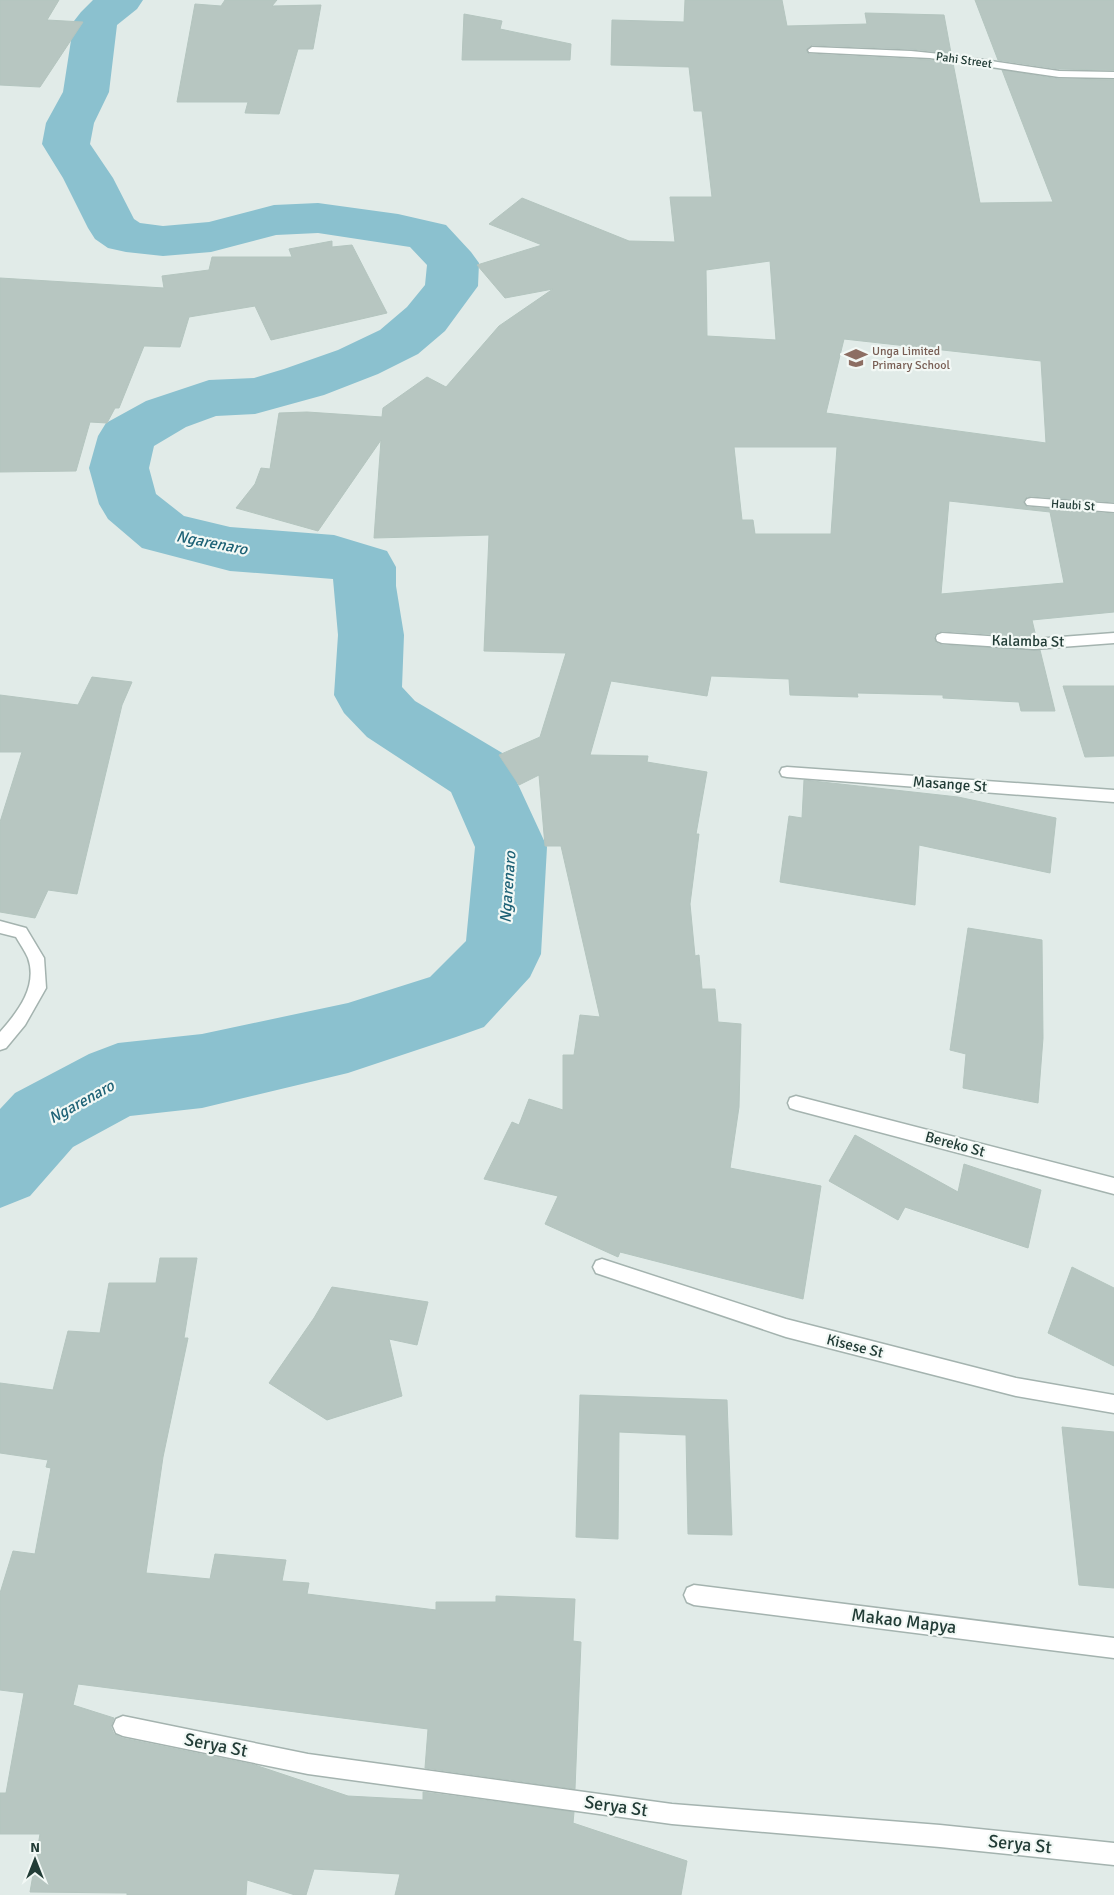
<svg xmlns="http://www.w3.org/2000/svg" width="1114" height="1895" font-family="Signika,sans-serif">
	<rect width="100%" height="100%" fill="#e1ebe8"/>
	<g fill="none" stroke-linecap="round" stroke-linejoin="round">
		<path fill="#8bc1cf" fill-rule="evenodd" d="M93 0H143L137 9 117 25 109 92 94 123 90 144 113 178 134 219 140 223 163 226 209 222 274 205 318 203 398 214 446 225 471 252 479 263 478 286 445 331 418 354 378 374 324 395 255 414 216 416 186 427 154 446 149 468 156 494 184 516 230 527 334 535 387 551 396 567V586L404 635 402 687 415 701 504 754 547 847 541 954 530 977 484 1027 456 1037 348 1073 202 1108 130 1116 73 1147 30 1196 0 1208V1109L15 1093 89 1054 118 1043 202 1034 348 1003 430 977 466 941 475 847 451 792 367 737 344 713 334 695 338 635 333 579 230 571 142 548 108 519 99 504 89 468 98 436 106 423 146 401 209 380 254 378 284 369 338 350 380 330 407 307 425 285 427 265 410 247 318 233 276 235 211 252 163 256 126 252 108 248 95 239 88 228 63 178 42 144 46 123 63 92 74 21 81 12Z"/>
	</g>
	<path fill="#b7c6c1" stroke="#b4c5bf" fill-rule="evenodd" d="M0 0H59L47 20 83 22 40 87 0 85Z
		M225 0H277L272 6 321 5 313 49H298L279 114 245 113 248 102H177L195 4 221 6Z
		M685 0H782L787 26 867 24 865 13 944 15 951 53 911 49 812 45 806 51 809 54 930 60 953 63 980 203 1053 202 1002 70 1059 79 1114 80V502L1031 496 1027 497 1023 501 1027 507 1114 514V612L1032 620 1036 637 942 631 936 633 934 637 936 643 942 645 1040 650 1055 711H1021L1019 702 943 698V695L857 693 858 697 790 695 789 679 711 676 707 696 611 681 590 755 648 756 647 762 707 772 696 834H699L690 904 695 956 699 955 702 989H715L718 1022 741 1024 739 1107 730 1168 821 1186 803 1299 620 1252 618 1257 545 1224 558 1196 484 1179 512 1122 519 1125 529 1099 563 1110V1055H574L580 1015 600 1017 561 846H545L539 775 519 785 499 755 540 737 566 653 484 651 489 535 374 538 381 440 318 531 236 508 255 484 261 468 270 469 279 413 307 412 382 417 383 408 427 377 446 387 499 326 553 289 505 298 477 265 542 245 489 224 522 198 629 241 675 242 670 197H712L702 111H694L689 67 611 65 612 20 684 22ZM770 261 776 340 707 336 706 270ZM844 339 1041 361 1046 443 826 413ZM734 447H837L831 534H755L753 520H742ZM949 501 1050 512 1064 583 941 594Z
		M975 0H1114V70L1059 69 998 60Z
		M464 14 502 21 500 29 571 44 570 60H462Z
		M332 241V247L352 245 387 313 271 340 255 306 189 317 180 347 144 346 119 408H115L107 423 90 422 76 471 0 472V278L164 288 162 276 209 270 212 257H292L289 249Z
		M92 677 132 682 122 705 77 894 48 890 35 918 0 912V822L22 752H0V695L78 705Z
		M1063 686H1114V756L1085 757Z
		M804 780 958 797 1056 818 1050 873 919 845 915 905 780 882 789 816 802 818Z
		M968 928 1042 940 1043 1038 1038 1103 963 1088 966 1054 950 1050Z
		M855 1135 958 1192 964 1164 1041 1190 1028 1248 905 1207 898 1220 829 1181Z
		M160 1258H197L184 1338H188L163 1457 146 1573 210 1579 215 1554 286 1560 282 1581 309 1583 307 1594 436 1610V1602H496V1596L575 1599 573 1641 581 1642 575 1789 425 1768 428 1729 78 1684 73 1705 114 1718 111 1727 114 1734 122 1738 255 1765 348 1796 423 1800V1792L574 1812 573 1823 687 1861 681 1895H395L400 1874 314 1869 306 1895H295L247 1880 246 1895H127V1893L30 1892 40 1834H0V1793H6L24 1693 0 1690V1593L13 1551 35 1554 51 1468 46 1467 48 1460 0 1453V1383L53 1390 68 1331 100 1333 109 1283H156Z
		M1072 1267 1114 1288V1366L1048 1333Z
		M332 1287 428 1302 417 1345 389 1339 402 1396 327 1420 269 1383 314 1318Z
		M580 1395 727 1400 732 1535 688 1534 686 1435 619 1432 618 1539 576 1537Z
		M1062 1427 1114 1432V1588L1079 1585Z"/>
	<g fill="none" stroke-linecap="round" stroke-linejoin="round">
		<defs>
			<path id="street" d="M812 47 911 51 950 55 1059 71 1114 72V78L1059 77 930 58 809 52 808 50Z
				M1031 498 1114 504V512L1027 505 1025 502 1027 499Z
				M942 633 1034 639 1114 633V643L1034 649 942 643 937 641 936 638 937 635Z
				M787 767 1114 790V802L787 777 782 776 780 772 782 768Z
				M0 921 26 928 44 958 46 988 25 1025 6 1048 0 1050V1032C18 1012 38 986 28 958 25 951 20 944 16 937L0 933Z
				M796 1096 1114 1178V1194L796 1110 790 1108 788 1103 790 1098Z
				M602 1259 786 1319 1016 1378 1114 1395V1413L1016 1396 786 1337 596 1273 593 1267 596 1261Z
				M694 1585 1114 1638V1658L694 1605 687 1602 684 1595 687 1588Z
				M123 1716 308 1754 672 1804 940 1825 1114 1843V1865L940 1847 672 1824 308 1774 123 1736 116 1733 113 1726 116 1719Z"/>
		</defs>
		<use href="#street" stroke="#a4b3af" stroke-width="3"/>
		<use href="#street" fill="#fff" fill-rule="evenodd"/>
	</g>
	<defs>
		<symbol id="school-bare" viewBox="-9 -9 18 18"><path d="M0-5L7-2L0 1L-7-2ZM-4 1L0 2.5L4 1V4Q0 6-4 4Z" fill="#8d6e63" stroke="#f2f8f5" stroke-width="2.5" paint-order="stroke"/></symbol>
	</defs>
	<g fill-rule="evenodd">
		<use href="#school-bare" x="840" y="342" width="32" height="32"/>
	</g>
	<g text-anchor="middle" stroke-width="4.5" stroke-linejoin="round" paint-order="stroke">
		<g font-size="12" fill="#223c36" stroke="#f2f8f5">
			<text transform="translate(964 60) rotate(8)" y="4">Pahi Street</text>
			<text transform="translate(1073 505) rotate(4)" y="4">Haubi St</text>
		</g>
		<g font-size="12" fill="#785e54" stroke="#f2f8f5" text-anchor="start">
			<text x="872" y="355">Unga Limited<tspan x="872" dy="14">Primary School</tspan></text>
		</g>
		<g font-size="15" fill="#223c36" stroke="#f2f8f5">
			<text transform="translate(1028 641) rotate(1)" y="5">Kalamba St</text>
			<text transform="translate(950 784) rotate(4)" y="5">Masange St</text>
			<text transform="translate(955 1144) rotate(15)" y="5">Bereko St</text>
			<text transform="translate(855 1346) rotate(14)" y="5">Kisese St</text>
		</g>
		<g font-size="16" font-style="italic" fill="#1e6276" stroke="#f2f8f5">
			<text transform="translate(212 542) rotate(11)" y="6">Ngarenaro</text>
			<text transform="translate(507 887) rotate(-86)" y="6">Ngarenaro</text>
			<text transform="translate(81 1101) rotate(-29)" y="6">Ngarenaro</text>
		</g>
		<g font-size="18" fill="#223c36" stroke="#f2f8f5">
			<text transform="translate(904 1621) rotate(7)" y="6">Makao Mapya</text>
			<text transform="translate(216 1745) rotate(11)" y="6">Serya St</text>
			<text transform="translate(616 1806) rotate(8)" y="6">Serya St</text>
			<text transform="translate(1020 1844) rotate(6)" y="6">Serya St</text>
		</g>
	</g>
	<g transform="translate(35 1860)" stroke="#f2f8f5" stroke-width="4" paint-order="stroke">
	<path d="M0-4L9 19L0 12L-9 19Z" fill="#223c36"/>
	<text y="-8" font-size="14" font-weight="bold" text-anchor="middle" fill="#223c36">N</text>
	</g>
</svg>
